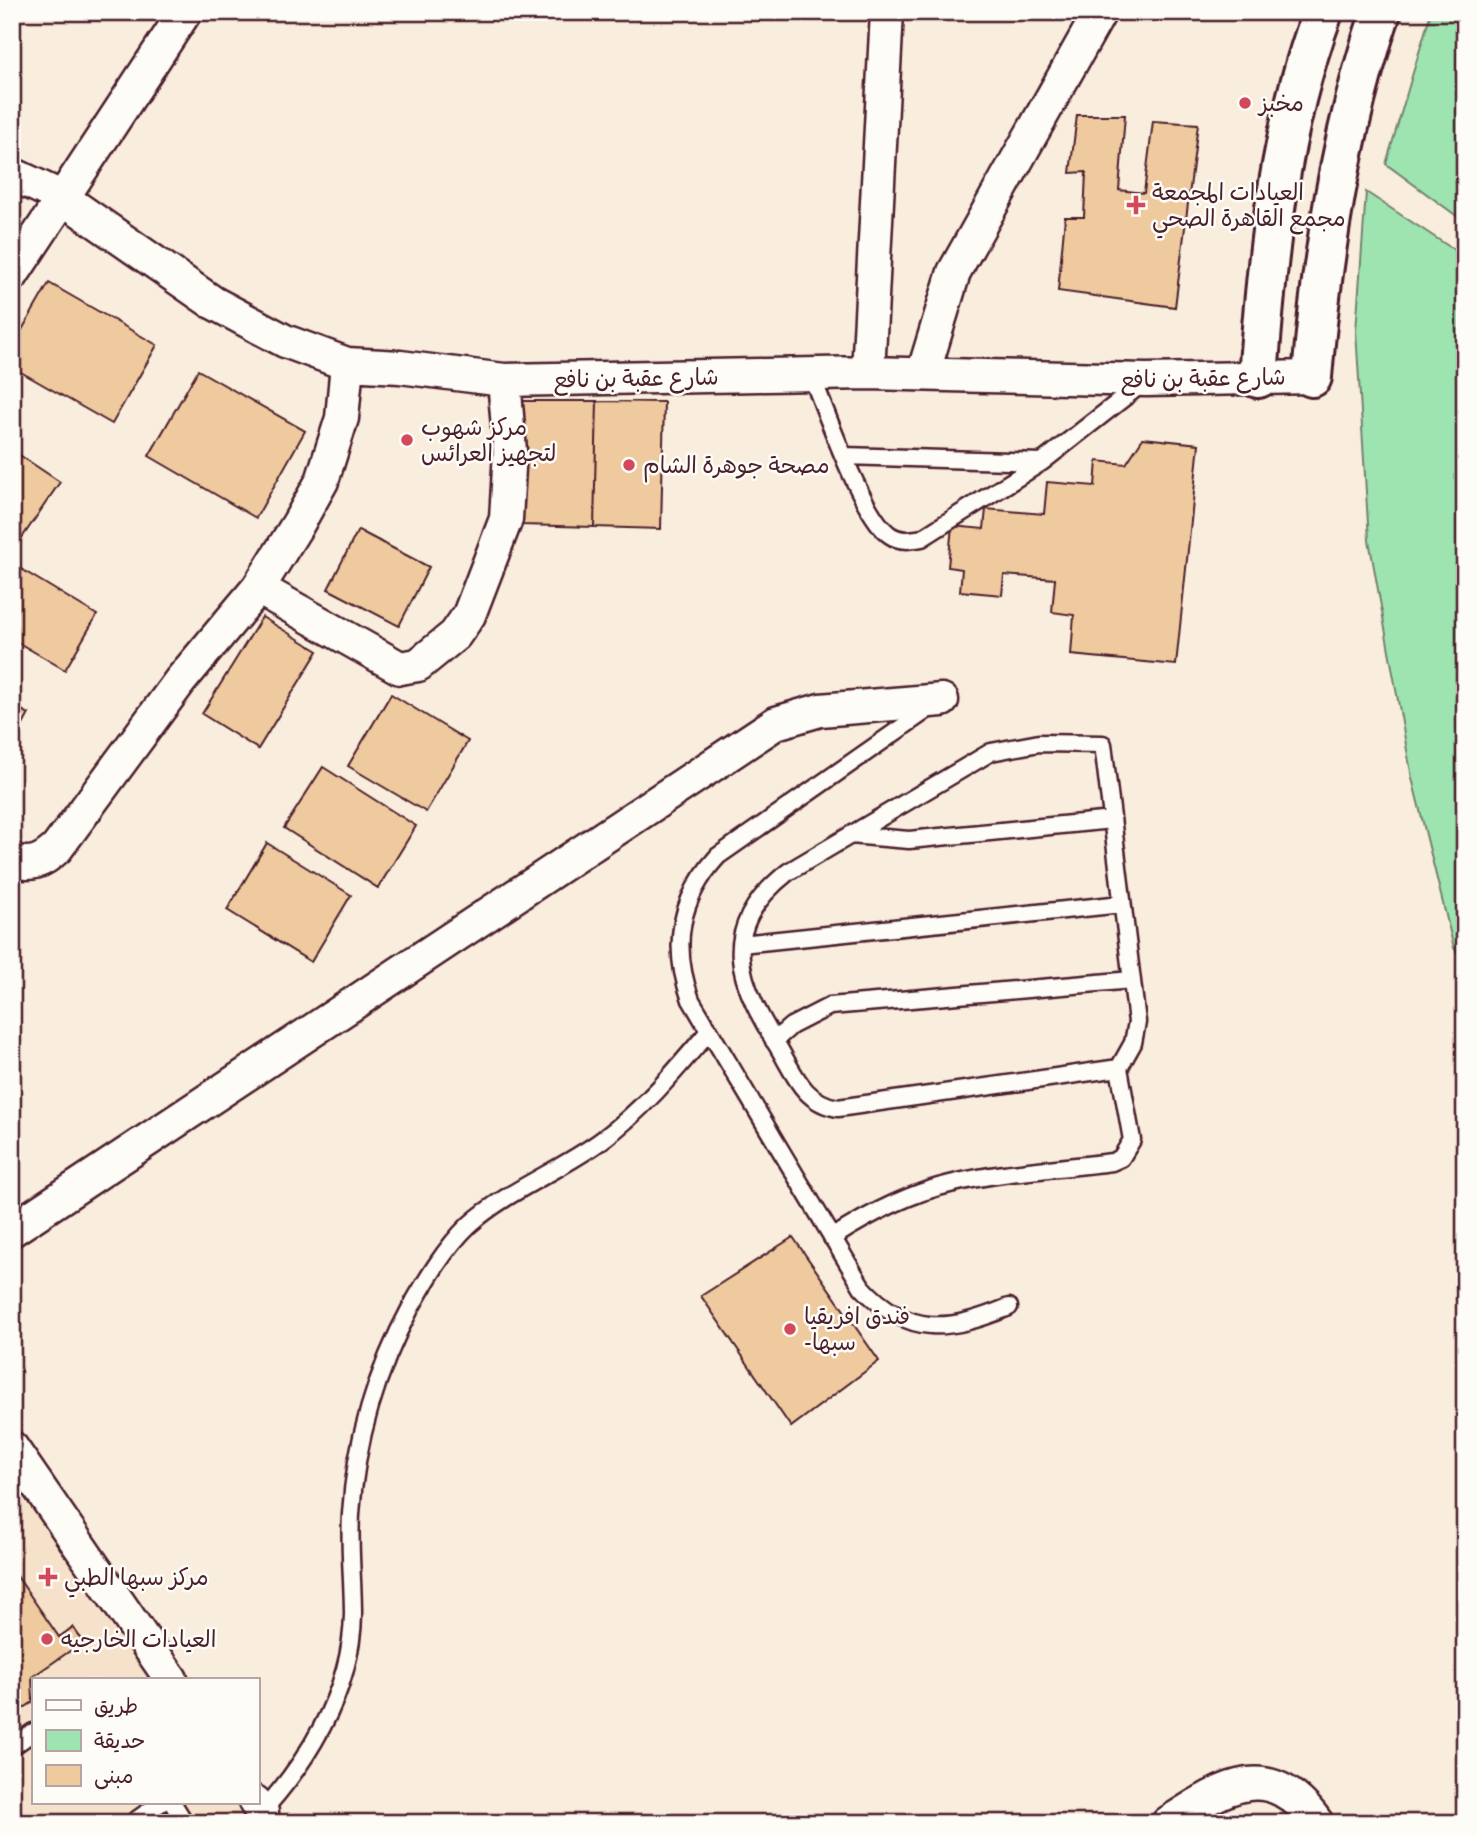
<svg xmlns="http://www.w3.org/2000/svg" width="1477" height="1835" font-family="Dekko,'Playpen Sans Arabic',sans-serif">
	<rect width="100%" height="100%" fill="#f9eddd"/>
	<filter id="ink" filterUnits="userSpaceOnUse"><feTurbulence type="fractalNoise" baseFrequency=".0143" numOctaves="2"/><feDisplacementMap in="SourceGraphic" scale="14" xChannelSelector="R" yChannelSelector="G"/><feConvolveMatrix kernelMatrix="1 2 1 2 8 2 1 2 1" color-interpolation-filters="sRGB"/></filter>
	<g filter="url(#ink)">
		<path fill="#f6e2ca" d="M12 1475 154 1679H33V1802H239L254 1823H12Z"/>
		<path fill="#9ee4b1" stroke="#74826e" stroke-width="2" d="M1431 12H1465V222L1386 164Z
			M1366 192 1465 257V962L1454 948 1412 778 1369 540 1356 331Z"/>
		<path fill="#efca9f" stroke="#4a1f2b" stroke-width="2" d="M1077 115H1125L1119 190 1144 193 1153 121 1198 124 1175 307 1058 291 1065 217H1084L1086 172 1070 173Z
			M49 283 157 345 112 424 12 367V347Z
			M198 370 305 431 256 518 149 456Z
			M520 401H597L594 527 522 525Z
			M597 401 664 402 661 529 594 527Z
			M1143 438 1199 444 1176 665 1071 655 1074 615 1052 612 1055 579 1004 575 1002 595 960 591 962 569 948 567 952 526 984 529 986 509 1044 514 1047 482 1095 486 1097 461 1126 464Z
			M12 450 60 482 13 551 12 550Z
			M358 530 429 567 399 626 328 589Z
			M16 566 97 615 65 670 12 639V572Z
			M262 617 318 651 258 749 202 714Z
			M391 694 468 741 426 812 348 766Z
			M12 705 29 714 12 745Z
			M323 767 416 826 378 888 284 828Z
			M267 843 351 895 311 962 227 910Z
			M793 1237 879 1361 791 1427 701 1296Z
			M12 1569 59 1637 73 1627 83 1642 32 1677 33 1702 15 1714Z"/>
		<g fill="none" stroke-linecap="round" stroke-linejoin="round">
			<defs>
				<path id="lane" d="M811 374C825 409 862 516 890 535 900 542 911 540 922 538L1042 462 1144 382
					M844 456 1042 462
					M934 705 718 856C679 899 671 946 691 1000L862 1287C909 1338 950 1331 1009 1307
					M850 835 909 840 1112 820
					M741 944 1122 904
					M774 1041 791 1026 830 1006 1132 980
					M832 1238C869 1214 907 1194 950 1184 1002 1171 1059 1169 1112 1162L1121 1158 1132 1140 1119 1068 1133 1043 1137 1022 1103 744 1039 743 991 752 788 872C714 930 739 983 780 1050 795 1076 805 1103 838 1108L1119 1068
					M12 1747 33 1732
					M172 1802 185 1823
					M12 1821 14 1823
					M132 1823 162 1802
					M251 1823C304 1769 352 1693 353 1614 353 1581 349 1547 351 1514 355 1442 377 1370 411 1307 427 1279 445 1248 469 1225 508 1190 560 1171 602 1140 644 1109 676 1070 709 1031"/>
				<path id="street" d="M12 174 61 197 212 302 285 341 347 364 400 367 504 380 868 373 1146 380 1312 377
					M12 275 185 12
					M868 373 887 12
					M923 374 954 272 1100 12
					M258 588 400 668 418 665 455 635 469 615 506 519 510 451 504 380
					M12 861C32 866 42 862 57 848L180 681 258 588 298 524 322 481 342 418 347 364
					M12 1230 776 723 820 710 942 700
					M12 1448 171 1679
					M255 1802 262 1812
					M1168 1823C1224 1787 1269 1756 1317 1823"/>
				<path id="primary" d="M1312 377C1322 254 1341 130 1381 12
					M1258 378C1267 255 1279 129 1323 12"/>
			</defs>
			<use href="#lane" stroke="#4a1f2b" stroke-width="21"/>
			<use href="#street" stroke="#4a1f2b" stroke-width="37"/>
			<use href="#primary" stroke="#4a1f2b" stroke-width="44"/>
			<use href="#lane" stroke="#fdfcf7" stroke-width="16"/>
			<use href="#street" stroke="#fdfcf7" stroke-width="32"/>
			<use href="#primary" stroke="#fdfcf7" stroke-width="38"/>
		</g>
	</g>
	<g fill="#d1495b" stroke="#fdfcf7" stroke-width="2.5">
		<circle cx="1245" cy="103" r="7"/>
		<path d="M1132.5 194.5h7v7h7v7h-7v7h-7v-7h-7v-7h7z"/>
		<circle cx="407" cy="440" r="7"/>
		<circle cx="629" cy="465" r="7"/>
		<circle cx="790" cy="1329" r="7"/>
		<path d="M44.5 1566.5h7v7h7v7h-7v7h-7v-7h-7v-7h7z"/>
		<circle cx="47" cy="1639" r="7"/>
	</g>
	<g text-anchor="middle" stroke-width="5" stroke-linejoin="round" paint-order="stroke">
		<g font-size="23" fill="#4a1f2b" stroke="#fdfcf7" text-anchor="start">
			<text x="1259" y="111">مخبز</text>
			<text x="1152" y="200">العيادات المجمعة<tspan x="1152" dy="26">مجمع القاهرة الصحي</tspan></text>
			<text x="421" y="435">مركز شهوب<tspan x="421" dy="26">لتجهيز العرائس</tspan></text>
			<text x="643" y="473">مصحة جوهرة الشام</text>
			<text x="804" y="1324">فندق افريقيا<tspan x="804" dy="26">-سبها</tspan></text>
			<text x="64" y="1585">مركز سبها الطبي</text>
			<text x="61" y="1647">العيادات الخارجيه</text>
		</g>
		<g font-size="23" fill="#4a1f2b" stroke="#fdfcf7">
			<text transform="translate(636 378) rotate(-1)" y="8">شارع عقبة بن نافع</text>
			<text transform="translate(1203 378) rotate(-1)" y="8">شارع عقبة بن نافع</text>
		</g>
	</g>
	<rect width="1477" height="1835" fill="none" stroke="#fdfcf7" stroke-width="42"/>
	<rect x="21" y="21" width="1435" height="1793" fill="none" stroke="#4a1f2b" stroke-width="2.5" filter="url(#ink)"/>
	<rect x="32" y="1678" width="228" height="126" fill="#fdfcf7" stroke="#b5a4a5" stroke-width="2"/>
	<rect x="46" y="1700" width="35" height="10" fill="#fdfcf7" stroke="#b5a4a5" stroke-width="2"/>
	<text x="94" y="1713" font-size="21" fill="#4a1f2b">طريق</text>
	<rect x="46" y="1730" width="35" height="21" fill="#9ee4b1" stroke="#b5a4a5" stroke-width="2"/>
	<text x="94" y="1748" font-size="21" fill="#4a1f2b">حديقة</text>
	<rect x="46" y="1765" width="35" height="21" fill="#efca9f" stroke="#b5a4a5" stroke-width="2"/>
	<text x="94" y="1783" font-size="21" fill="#4a1f2b">مبنى</text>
</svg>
